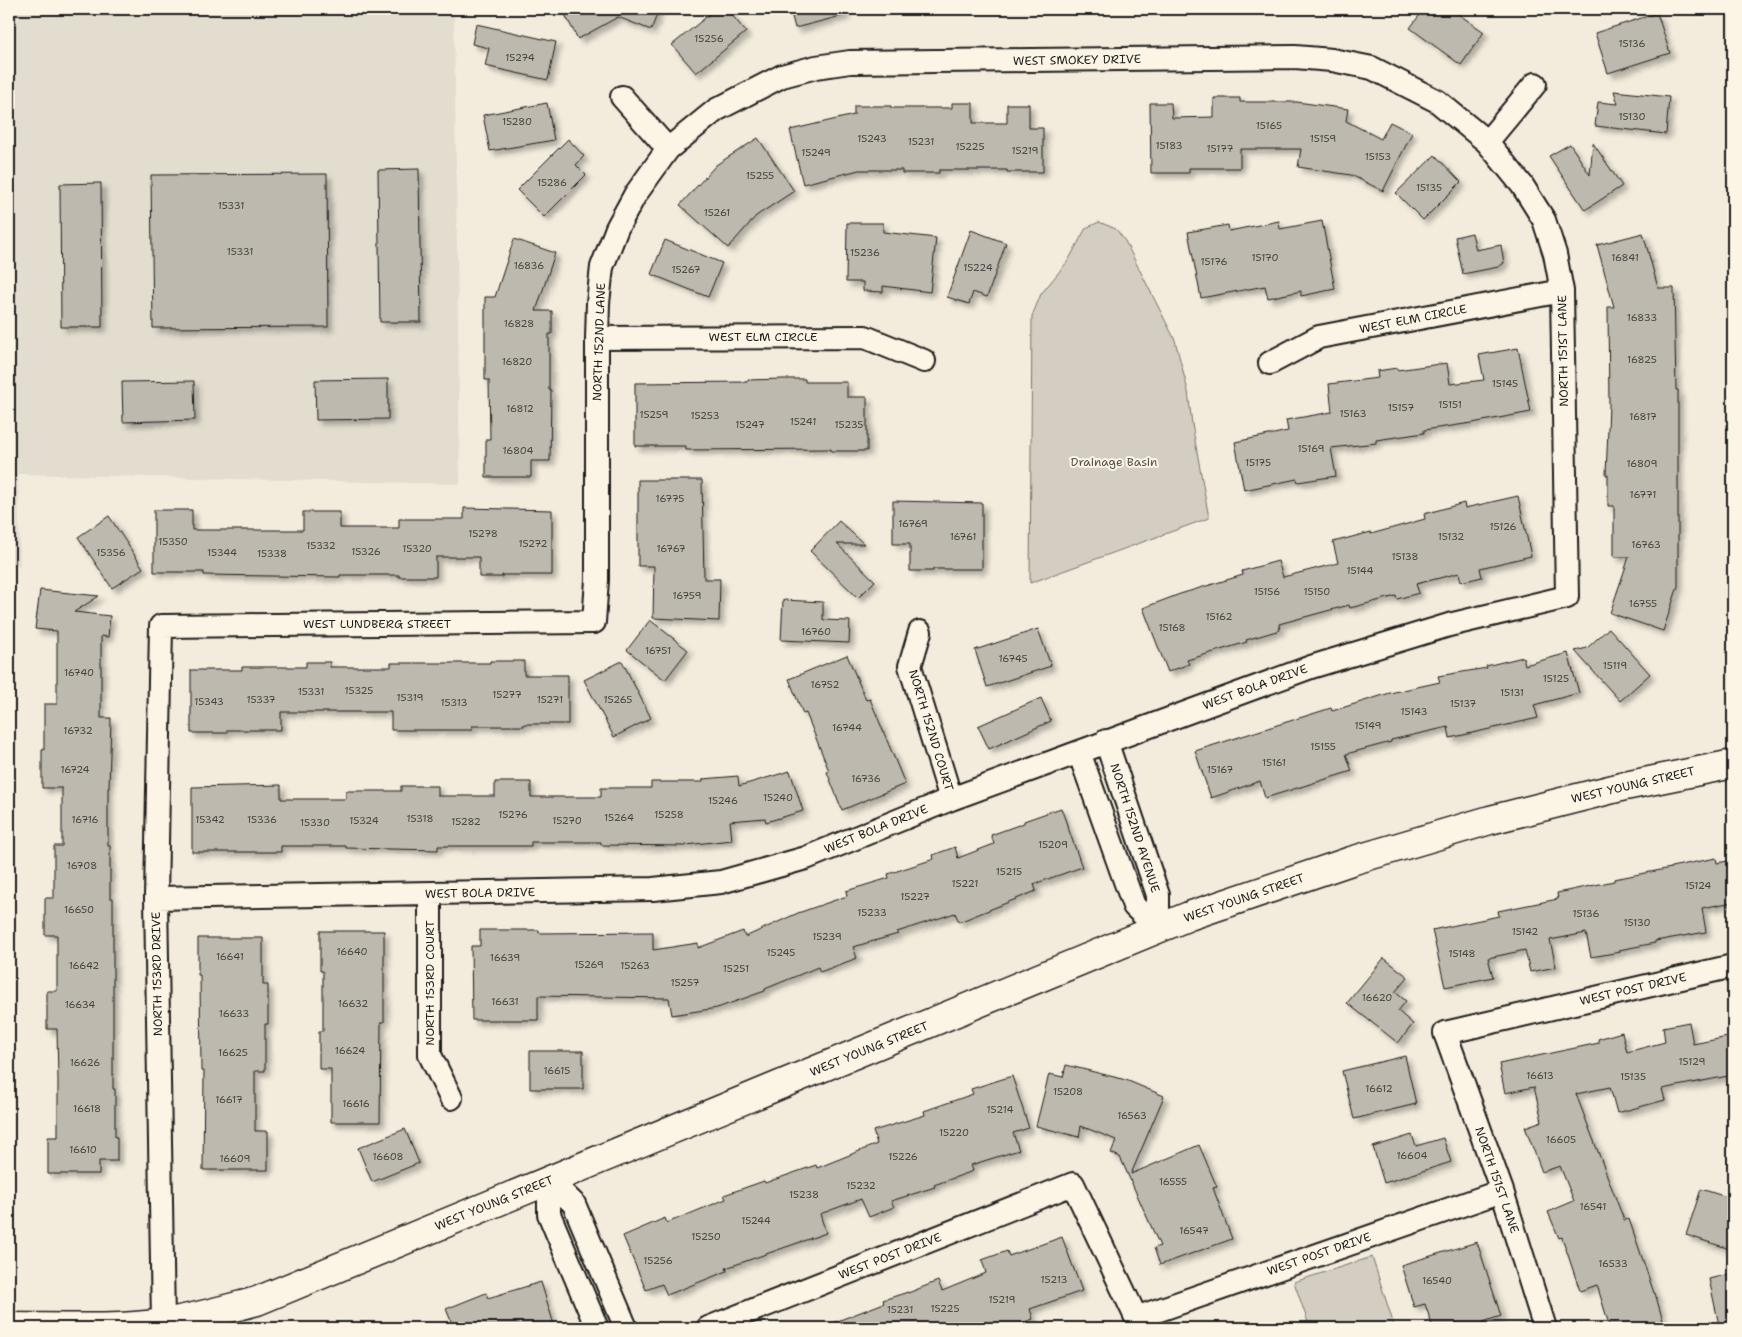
<svg xmlns="http://www.w3.org/2000/svg" width="1742" height="1337" font-family="'Shantell Sans',sans-serif">
	<defs>
		<filter id="shadow"><feDropShadow dx="4.5" dy="4.5" stdDeviation="2.5" flood-color="#0004"/></filter>
	</defs>
	<rect width="100%" height="100%" fill="#f3ecdd"/>
	<filter id="ink" filterUnits="userSpaceOnUse"><feTurbulence type="fractalNoise" baseFrequency=".02" numOctaves="2"/><feDisplacementMap in="SourceGraphic" scale="10" xChannelSelector="R" yChannelSelector="G"/><feConvolveMatrix kernelMatrix="1 2 1 2 8 2 1 2 1" color-interpolation-filters="sRGB"/></filter>
	<g filter="url(#ink)">
		<path fill="#e3ddcf" d="M9 9H454L460 484 18 474 20 565 9 566Z"/>
		<path fill="#d3cec1" stroke="#78756e" d="M1099 222 1116 229 1125 241 1175 340 1188 391 1192 424 1209 518 1030 583 1032 316 1041 294 1068 261 1086 228Z
			M1372 1257 1395 1328H1310L1294 1282Z"/>
		<path fill="#beb9ae" stroke="#1c1c1c" filter="url(#shadow)" d="M562 9H659L651 30 618 17 578 39Z
			M716 9H727L746 32 696 73 672 45Z
			M790 9H844L845 15 795 28Z
			M1424 9H1451L1484 32 1461 65 1410 28Z
			M1657 13 1670 53 1608 73 1595 33Z
			M476 24 556 42 548 80 485 66 489 48 472 44Z
			M1614 91 1669 97 1666 134 1595 126 1598 102 1618 104Z
			M1214 98H1240V102H1297L1348 109 1346 121 1381 139 1390 122 1412 133 1383 191 1351 175 1298 167 1301 149H1240V168H1189V173H1151L1150 103H1171L1172 118 1214 117Z
			M547 103 554 140 490 151 483 115Z
			M952 103H973V123H1007V104H1029V128H1043V172H1007V170H939V173H902V170H859L803 184 790 130 854 115V106H891V108H952Z
			M758 138 794 191 756 216 728 248 680 205 716 165Z
			M568 139 584 156 576 165 586 175 544 217 517 190Z
			M1593 143 1622 186 1585 210 1549 156 1570 144 1590 175Z
			M1435 155 1461 182 1423 220 1396 193Z
			M419 169 421 322H380L378 170Z
			M327 174 328 327 153 328 151 175Z
			M101 183 102 327H61L60 184Z
			M1279 221 1280 229 1322 221 1335 289 1301 296V291L1268 298 1265 286 1201 298 1188 232 1228 225 1229 231Z
			M847 223H883V232L936 238 930 292 883 286V292L863 291V282H846Z
			M971 230 1006 243 987 297 973 292 969 304 947 297Z
			M1472 233 1476 250 1501 245 1504 263 1498 267 1463 274 1455 237Z
			M1643 233 1658 288H1674L1676 390H1678V586L1663 631 1610 613 1629 557H1614V506H1608V475H1606L1609 405 1608 307H1614L1597 245Z
			M514 239 555 253 536 311H552V334H549V390H551L550 461H531V477H486V439H490L489 380H485V297H495Z
			M665 240 722 263 708 297 651 274Z
			M1518 348 1531 412 1472 423 1424 430V433L1376 440V443L1331 448 1336 476 1298 482 1297 479 1244 490 1235 442 1288 431 1286 420 1332 412 1329 384 1378 378 1377 371 1397 368V370L1447 363 1450 384 1484 380 1479 355Z
			M388 379V419L316 420 315 380Z
			M783 379H805V382H847V397H867V451H831V449L686 450V446H635V383L747 382V380Z
			M194 381 195 420 123 422 122 382Z
			M638 480H702L704 579H720L719 621 653 618 654 566H638Z
			M1518 496 1531 556 1480 568 1482 577 1461 582 1459 573 1416 584 1419 593 1397 599 1396 596 1350 608 1349 605 1279 624 1280 630 1246 640 1247 642 1187 660 1189 664 1168 672 1143 608 1180 594 1243 575 1242 571 1278 561 1283 577 1338 563 1333 542 1371 532V534L1425 519 1424 514 1464 503 1465 508Z
			M893 501 982 503V569H933V571H910V544H893Z
			M464 508 552 510V575H502V577H479V557H436V577H399V575H340V577L204 575V572H154V510H192V530H303V512H340V528H399V519H464Z
			M109 516 143 568 112 588 78 537Z
			M839 521 864 544H837L875 581 858 598 810 551Z
			M40 590 99 596 74 612 110 616 108 637 101 636V718H111L109 788H108V846H110V898H113V1089H115V1137H117V1161H99V1174H48V1137H58V1081L57 1029H47V991H57V935H45V898H54V846H62V788H42V750H44V704H57V631L35 629Z
			M783 600 823 602V620L850 621 849 643 781 640Z
			M650 620 688 650 665 680 627 650Z
			M1609 628 1650 674 1620 701 1575 651 1587 648Z
			M1038 629 1051 666 987 687 975 650Z
			M1568 653 1579 693 1534 705 1538 718 1450 738 1448 727 1391 740V742L1346 754 1352 771 1265 798 1260 781 1211 798 1195 751 1331 708 1332 711 1390 693 1440 682 1438 676 1487 668 1486 666 1523 657 1525 665Z
			M847 655 866 700 870 699 905 784 842 810 827 772 829 771 806 713 803 714 789 679Z
			M490 661H524V675H568V724H524V726H472V730H391V712H281V730H227V733H191V670H242V667H306V662H330V667H391V663H490Z
			M622 661 651 718 614 737 584 680Z
			M1041 698 1051 721 989 749 978 726Z
			M790 771 803 811 766 822 765 818 730 821 732 840 686 845V846L601 845V842H531V846H438V850L346 848V846H281V852H192V787L281 785V799H346V791H401V786H438V796H495V782H531V797H601V788H651V782H703V779L738 776 739 786Z
			M1061 808 1082 867 1034 884 1036 891 959 922 955 913 897 932 898 934 853 947 857 958 820 972 818 967 765 989V991L717 1008 672 1015 669 998 538 996V1020H472L471 946H480V930H539V933L653 932V950L698 943V948L743 931 745 937 798 913 847 896 846 891 889 878 888 874 934 859 933 855 955 847 958 858 994 844 991 835 1024 823V821Z
			M1716 858 1717 863 1733 860V902L1702 908 1706 932 1655 941V943L1619 950 1620 952 1591 957 1586 933 1550 940 1556 967 1530 972 1525 950 1488 958 1493 977 1445 987 1432 930 1499 916 1498 911 1558 899 1557 893 1614 881V879L1671 868V867Z
			M320 931H384V1022H381L380 1122H331V1069H319V1031H323V971H320Z
			M198 938H263V985H268V1024H265V1071H255V1131H268V1170H203L204 1071H201L200 975H198Z
			M1384 958 1408 977 1395 992 1406 1001 1398 1011 1413 1024 1398 1043 1347 1003Z
			M1689 1022 1693 1044 1733 1036V1075L1662 1089 1665 1100 1617 1113 1610 1087 1576 1094 1624 1220 1629 1219 1654 1293H1655L1665 1328H1610L1597 1285 1580 1291 1562 1237 1559 1238 1548 1212 1574 1201 1560 1166 1542 1172 1525 1127 1542 1121 1534 1087 1505 1093 1499 1064 1599 1043 1598 1039 1622 1032 1627 1052 1665 1042 1663 1027Z
			M530 1051H583V1089H530Z
			M1405 1056 1416 1104 1354 1119 1342 1071Z
			M1066 1065 1126 1080 1164 1096 1131 1174 1199 1145 1217 1187 1213 1188 1232 1239 1160 1265 1154 1248 1160 1246 1120 1157 1111 1153 1116 1140 1081 1126 1079 1137 1036 1126 1049 1074 1063 1077Z
			M1012 1076 1029 1128 1013 1133 1019 1150 971 1165 973 1171 934 1185 935 1187 891 1201 894 1207 869 1217 861 1199 820 1214 826 1233 726 1268 727 1271 667 1295 662 1284 646 1290 623 1236 665 1218 667 1223 726 1199 724 1195 764 1181 765 1183 816 1165 817 1168 877 1144 873 1131 925 1115 924 1111 973 1094 971 1089Z
			M405 1129 419 1163 372 1182 358 1148Z
			M1412 1135 1416 1146 1443 1138 1451 1162 1384 1183 1373 1147Z
			M1701 1189 1733 1199V1250L1686 1235Z
			M1062 1237 1082 1291 1030 1309 1033 1319 1008 1328H822V1327L884 1303 883 1300 908 1292V1293L938 1281 942 1291 986 1273 982 1260 1007 1251 1009 1256Z
			M1477 1242 1501 1316 1483 1322 1485 1328H1433L1425 1304 1414 1307 1401 1265Z
			M1733 1273V1321L1719 1325 1709 1279Z
			M541 1282 555 1328H454L446 1309 486 1293 488 1298Z"/>
		<g fill="none" stroke-linecap="round" stroke-linejoin="round">
			<defs>
				<path id="street" d="M622 97 668 149
					M1487 142 1535 84
					M597 338 865 337 924 361
					M1270 363 1319 337 1562 291
					M920 632 910 666 951 799
					M1106 741 1158 895V929
					M1079 752 1134 906 1158 929
					M430 894V1055L451 1098
					M156 898 653 889 721 882 806 858 951 799 1311 667 1449 625 1567 597 1562 291 1555 254 1544 220 1522 185 1487 142 1437 101 1372 68 1332 60 1295 57 850 62 816 67 782 76 716 110 668 149 635 195 617 228 602 267 598 303 597 338V580L594 622 161 626 156 898 163 1323
					M549 1180 574 1204 626 1328
					M549 1180V1214L597 1328
					M1136 1318 1502 1191
					M708 1328 1073 1184 1141 1328
					M1545 1328 1502 1191 1445 1033 1733 966"/>
				<path id="secondary" d="M9 1327C60 1327 112 1330 163 1323 195 1318 226 1309 257 1301L1189 916 1351 861 1490 820 1625 786 1733 764"/>
			</defs>
			<use href="#street" stroke="#1c1c1c" stroke-width="26"/>
			<use href="#secondary" stroke="#1c1c1c" stroke-width="31"/>
			<use href="#street" stroke="#fcf5e5" stroke-width="22"/>
			<use href="#secondary" stroke="#fcf5e5" stroke-width="28"/>
		</g>
	</g>
	<g text-anchor="middle" stroke-width="4" stroke-linejoin="round" paint-order="stroke">
		<g font-size="10" fill="#444340">
			<text x="709" y="42">15256</text>
			<text x="1632" y="47">15136</text>
			<text x="520" y="61">15274</text>
			<text x="1632" y="120">15130</text>
			<text x="517" y="125">15280</text>
			<text x="1269" y="129">15165</text>
			<text x="872" y="142">15243</text>
			<text x="1323" y="142">15159</text>
			<text x="921" y="145">15231</text>
			<text x="1169" y="149">15183</text>
			<text x="970" y="150">15225</text>
			<text x="1220" y="152">15177</text>
			<text x="1025" y="154">15219</text>
			<text x="816" y="156">15249</text>
			<text x="1378" y="160">15153</text>
			<text x="760" y="179">15255</text>
			<text x="552" y="186">15286</text>
			<text x="1429" y="191">15135</text>
			<text x="231" y="209">15331</text>
			<text x="717" y="216">15261</text>
			<text x="240" y="255">15331</text>
			<text x="865" y="256">15236</text>
			<text x="1265" y="261">15170</text>
			<text x="1625" y="261">16841</text>
			<text x="1214" y="265">15176</text>
			<text x="529" y="269">16836</text>
			<text x="978" y="271">15224</text>
			<text x="686" y="273">15267</text>
			<text x="1642" y="321">16833</text>
			<text x="519" y="327">16828</text>
			<text x="1642" y="363">16825</text>
			<text x="517" y="365">16820</text>
			<text x="1505" y="387">15145</text>
			<text x="1450" y="408">15151</text>
			<text x="1401" y="411">15157</text>
			<text x="520" y="412">16812</text>
			<text x="1353" y="417">15163</text>
			<text x="654" y="418">15259</text>
			<text x="705" y="419">15253</text>
			<text x="1643" y="420">16817</text>
			<text x="803" y="425">15241</text>
			<text x="750" y="428">15247</text>
			<text x="849" y="428">15235</text>
			<text x="1311" y="452">15169</text>
			<text x="518" y="454">16804</text>
			<text x="1258" y="466">15175</text>
			<text x="1642" y="467">16809</text>
			<text x="1643" y="498">16771</text>
			<text x="670" y="502">16775</text>
			<text x="913" y="527">16769</text>
			<text x="1503" y="530">15126</text>
			<text x="483" y="537">15278</text>
			<text x="963" y="540">16761</text>
			<text x="1451" y="540">15132</text>
			<text x="173" y="545">15350</text>
			<text x="533" y="547">15272</text>
			<text x="1646" y="548">16763</text>
			<text x="321" y="549">15332</text>
			<text x="417" y="552">15320</text>
			<text x="671" y="552">16767</text>
			<text x="366" y="555">15326</text>
			<text x="111" y="556">15356</text>
			<text x="222" y="556">15344</text>
			<text x="272" y="557">15338</text>
			<text x="1405" y="560">15138</text>
			<text x="1360" y="574">15144</text>
			<text x="1267" y="595">15156</text>
			<text x="1317" y="595">15150</text>
			<text x="687" y="599">16759</text>
			<text x="1643" y="607">16755</text>
			<text x="1219" y="620">15162</text>
			<text x="1172" y="631">15168</text>
			<text x="816" y="635">16760</text>
			<text x="658" y="654">16751</text>
			<text x="1013" y="662">16745</text>
			<text x="1615" y="669">15119</text>
			<text x="79" y="676">16740</text>
			<text x="1556" y="682">15125</text>
			<text x="825" y="688">16752</text>
			<text x="359" y="694">15325</text>
			<text x="311" y="695">15331</text>
			<text x="1512" y="696">15131</text>
			<text x="507" y="698">15277</text>
			<text x="410" y="701">15319</text>
			<text x="261" y="703">15337</text>
			<text x="550" y="703">15271</text>
			<text x="618" y="703">15265</text>
			<text x="209" y="705">15343</text>
			<text x="454" y="706">15313</text>
			<text x="1463" y="707">15137</text>
			<text x="1414" y="715">15143</text>
			<text x="1368" y="729">15149</text>
			<text x="847" y="731">16744</text>
			<text x="78" y="734">16732</text>
			<text x="1323" y="750">15155</text>
			<text x="1274" y="766">15161</text>
			<text x="75" y="773">16724</text>
			<text x="1220" y="773">15167</text>
			<text x="866" y="782">16736</text>
			<text x="778" y="801">15240</text>
			<text x="723" y="804">15246</text>
			<text x="513" y="818">15276</text>
			<text x="669" y="818">15258</text>
			<text x="619" y="821">15264</text>
			<text x="420" y="822">15318</text>
			<text x="85" y="823">16716</text>
			<text x="210" y="823">15342</text>
			<text x="262" y="823">15336</text>
			<text x="364" y="824">15324</text>
			<text x="567" y="824">15270</text>
			<text x="466" y="825">15282</text>
			<text x="315" y="826">15330</text>
			<text x="1053" y="848">15209</text>
			<text x="82" y="869">16708</text>
			<text x="1009" y="875">15215</text>
			<text x="965" y="887">15221</text>
			<text x="1698" y="889">15124</text>
			<text x="915" y="900">15227</text>
			<text x="79" y="913">16650</text>
			<text x="872" y="916">15233</text>
			<text x="1586" y="917">15136</text>
			<text x="1637" y="926">15130</text>
			<text x="1525" y="935">15142</text>
			<text x="827" y="940">15239</text>
			<text x="352" y="955">16640</text>
			<text x="781" y="956">15245</text>
			<text x="1462" y="957">15148</text>
			<text x="230" y="960">16641</text>
			<text x="505" y="961">16639</text>
			<text x="589" y="968">15269</text>
			<text x="84" y="969">16642</text>
			<text x="635" y="969">15263</text>
			<text x="736" y="972">15251</text>
			<text x="685" y="986">15257</text>
			<text x="1377" y="1001">16620</text>
			<text x="505" y="1005">16631</text>
			<text x="353" y="1007">16632</text>
			<text x="80" y="1008">16634</text>
			<text x="234" y="1017">16633</text>
			<text x="350" y="1054">16624</text>
			<text x="233" y="1056">16625</text>
			<text x="1692" y="1065">15129</text>
			<text x="85" y="1066">16626</text>
			<text x="557" y="1074">16615</text>
			<text x="1540" y="1079">16613</text>
			<text x="1633" y="1080">15135</text>
			<text x="1379" y="1092">16612</text>
			<text x="1068" y="1095">15208</text>
			<text x="229" y="1103">16617</text>
			<text x="356" y="1107">16616</text>
			<text x="87" y="1112">16618</text>
			<text x="1000" y="1113">15214</text>
			<text x="1132" y="1119">16563</text>
			<text x="954" y="1136">15220</text>
			<text x="1561" y="1143">16605</text>
			<text x="83" y="1153">16610</text>
			<text x="1412" y="1159">16604</text>
			<text x="388" y="1160">16608</text>
			<text x="903" y="1160">15226</text>
			<text x="235" y="1162">16609</text>
			<text x="1173" y="1185">16555</text>
			<text x="861" y="1189">15232</text>
			<text x="804" y="1198">15238</text>
			<text x="1593" y="1210">16541</text>
			<text x="756" y="1224">15244</text>
			<text x="1194" y="1234">16547</text>
			<text x="706" y="1240">15250</text>
			<text x="658" y="1264">15256</text>
			<text x="1613" y="1267">16533</text>
			<text x="1054" y="1283">15213</text>
			<text x="1437" y="1284">16540</text>
			<text x="1002" y="1303">15219</text>
			<text x="945" y="1312">15225</text>
			<text x="900" y="1313">15231</text>
		</g>
		<g font-size="12" fill="#1c1c1c" stroke="#fcf5e5">
			<text transform="translate(1077 60) rotate(-1)" y="4">WEST SMOKEY DRIVE</text>
			<text transform="translate(1413 319) rotate(-11)" y="4">WEST ELM CIRCLE</text>
			<text x="763" y="341">WEST ELM CIRCLE</text>
			<text transform="translate(599 342) rotate(-88)" y="4">NORTH 152ND LANE</text>
			<text transform="translate(1563 351) rotate(-91)" y="4">NORTH 151ST LANE</text>
			<text x="377" y="628">WEST LUNDBERG STREET</text>
			<text transform="translate(1255 687) rotate(-20)" y="4">WEST BOLA DRIVE</text>
			<text transform="translate(931 730) rotate(73)" y="4">NORTH 152ND COURT</text>
			<text transform="translate(1633 785) rotate(-13)" y="4">WEST YOUNG STREET</text>
			<text transform="translate(1135 828) rotate(72)" y="4">NORTH 152ND AVENUE</text>
			<text transform="translate(876 829) rotate(-22)" y="4">WEST BOLA DRIVE</text>
			<text transform="translate(480 893) rotate(-1)" y="4">WEST BOLA DRIVE</text>
			<text transform="translate(1244 898) rotate(-19)" y="4">WEST YOUNG STREET</text>
			<text transform="translate(157 974) rotate(-91)" y="4">NORTH 153RD DRIVE</text>
			<text transform="translate(430 983) rotate(-90)" y="4">NORTH 153RD COURT</text>
			<text transform="translate(1633 989) rotate(-13)" y="4">WEST POST DRIVE</text>
			<text transform="translate(869 1049) rotate(-22)" y="4">WEST YOUNG STREET</text>
			<text transform="translate(1497 1180) rotate(71)" y="4">NORTH 151ST LANE</text>
			<text transform="translate(494 1203) rotate(-22)" y="4">WEST YOUNG STREET</text>
			<text transform="translate(1319 1254) rotate(-19)" y="4">WEST POST DRIVE</text>
			<text transform="translate(890 1256) rotate(-21)" y="4">WEST POST DRIVE</text>
		</g>
		<g font-size="12" fill="#53514e" stroke="#fcf5e5">
			<text x="1114" y="466">Drainage Basin</text>
		</g>
	</g>
	<rect width="1742" height="1337" fill="none" stroke="#fcf5e5" stroke-width="30"/>
	<rect x="15" y="15" width="1712" height="1307" fill="none" stroke="#1c1c1c" stroke-width="2" filter="url(#ink)"/>
</svg>
